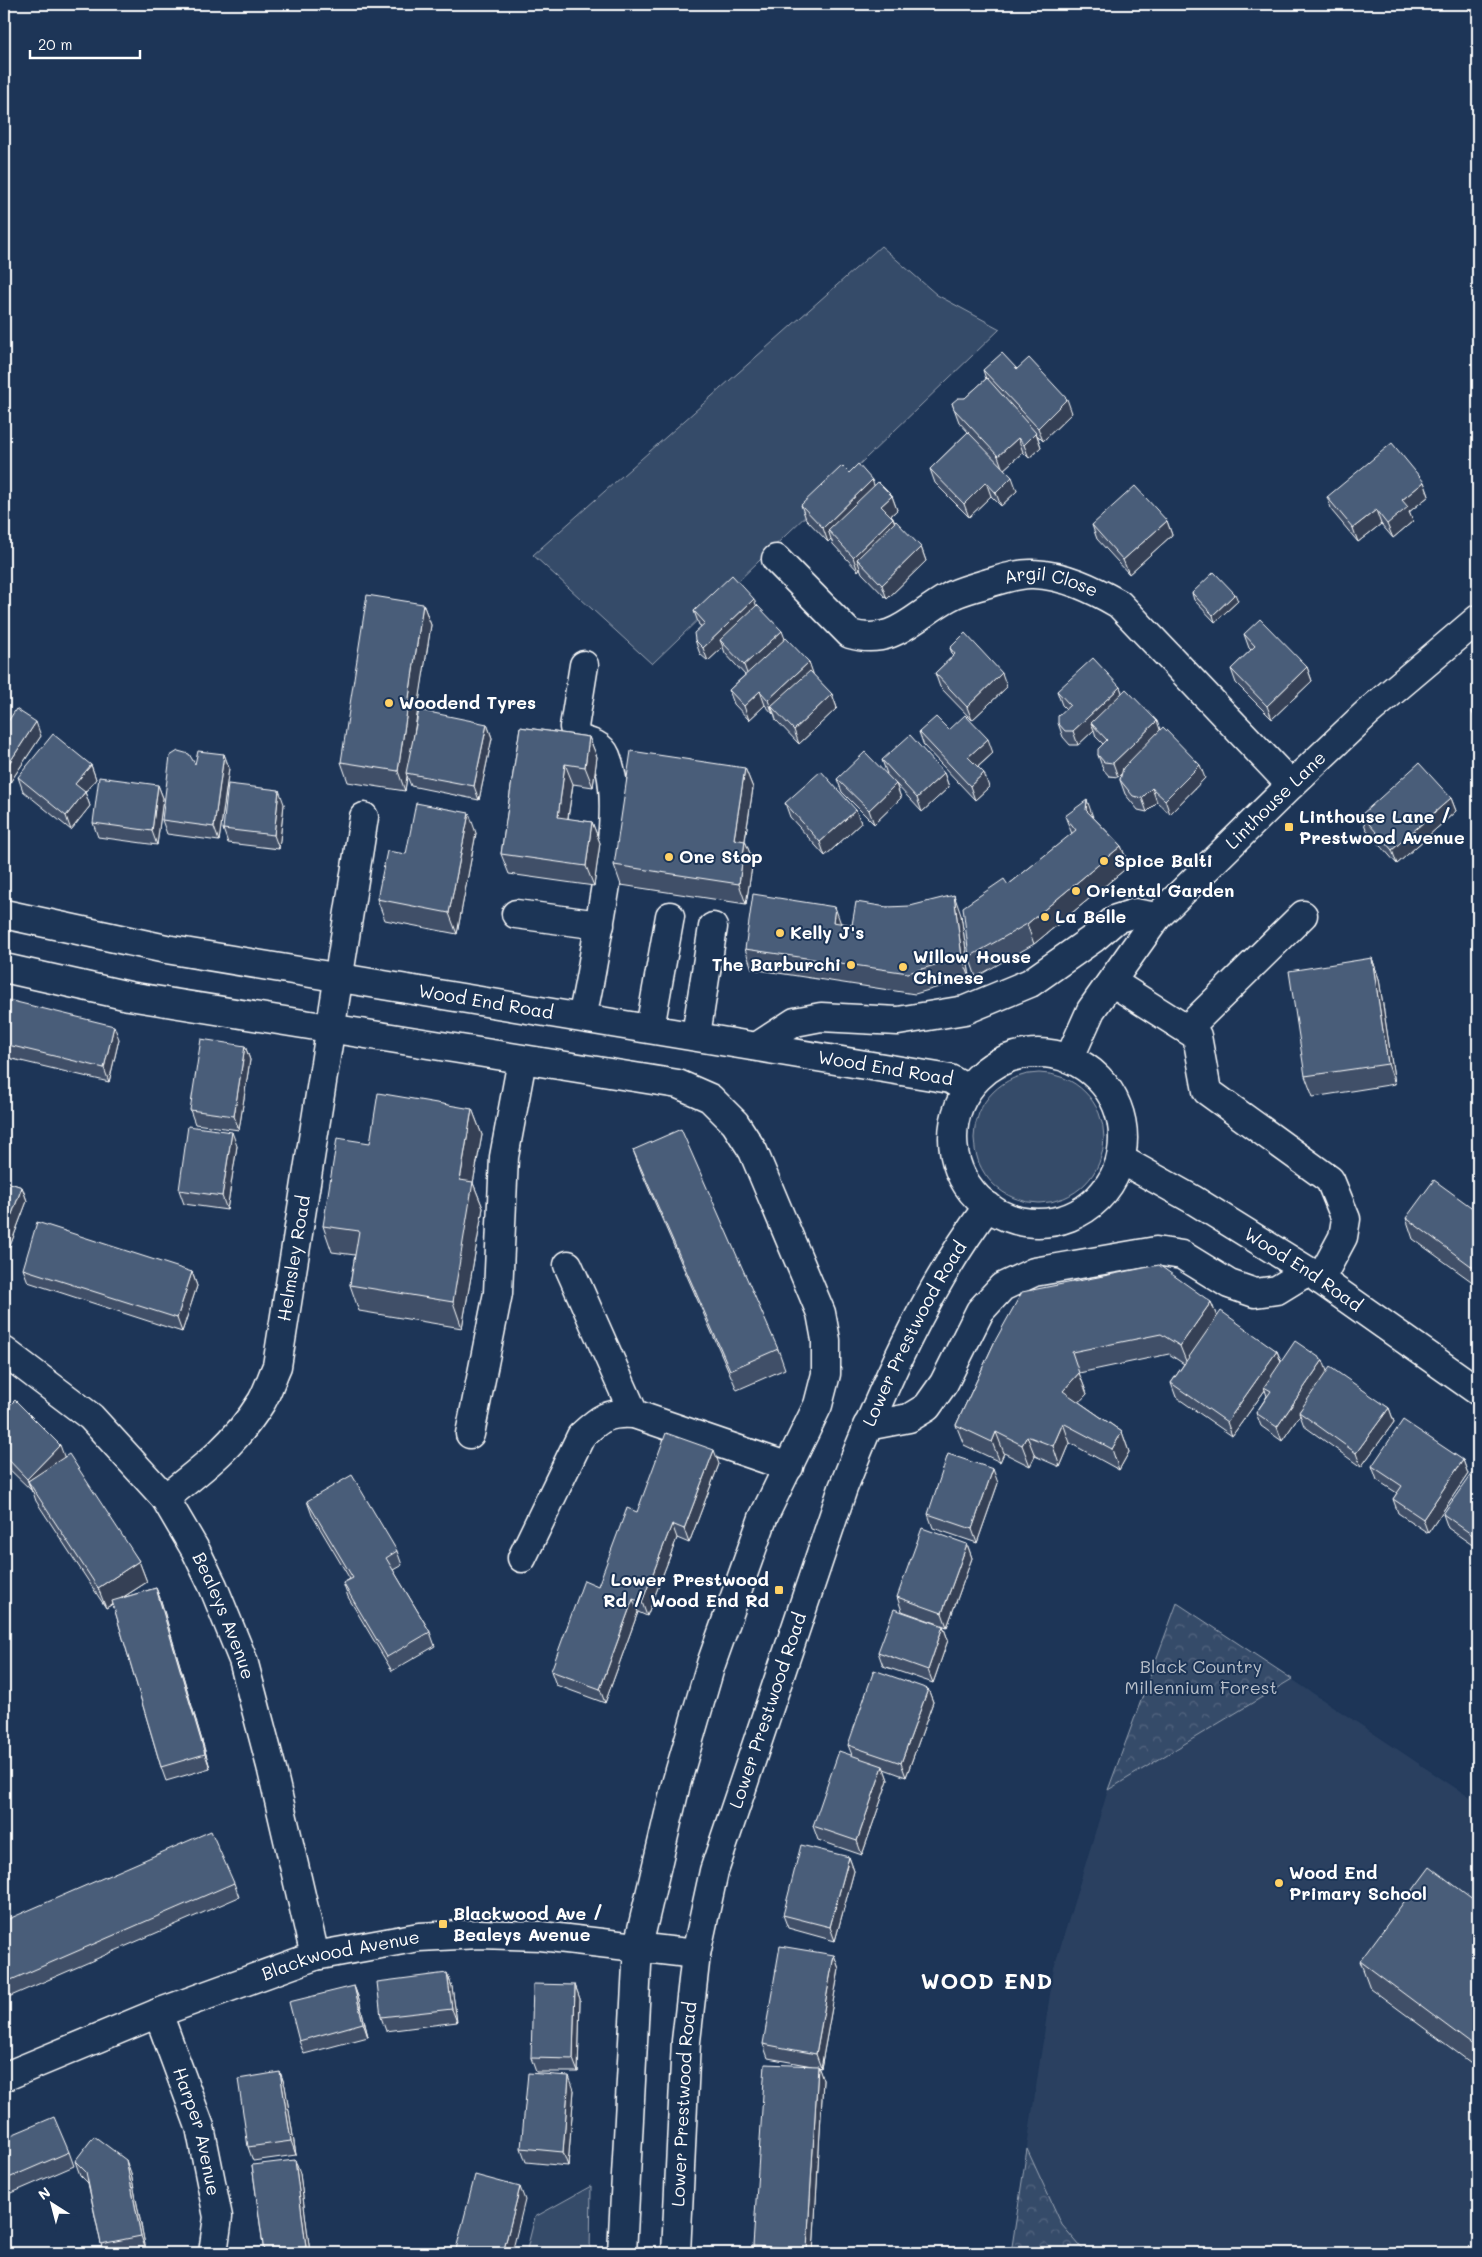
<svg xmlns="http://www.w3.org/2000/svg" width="1482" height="2257" font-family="Mali,sans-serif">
	<defs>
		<pattern id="forest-crowns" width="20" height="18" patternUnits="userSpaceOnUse" patternTransform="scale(1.25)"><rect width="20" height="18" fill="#364b69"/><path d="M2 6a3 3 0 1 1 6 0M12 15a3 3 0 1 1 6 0" fill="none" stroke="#546680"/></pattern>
	</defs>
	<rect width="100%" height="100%" fill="#1d3557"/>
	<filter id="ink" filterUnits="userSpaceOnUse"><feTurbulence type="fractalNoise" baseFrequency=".02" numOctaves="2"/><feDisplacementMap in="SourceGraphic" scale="10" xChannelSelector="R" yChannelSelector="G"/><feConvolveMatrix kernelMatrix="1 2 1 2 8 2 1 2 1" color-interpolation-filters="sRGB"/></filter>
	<g filter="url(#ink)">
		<path fill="#2a4161" d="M1177 1603 1469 1797 1478 1784V2253H1011L1054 1968 1108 1790Z"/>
		<path fill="#364b69" stroke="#9aa5b4" d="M881 246 937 295 1000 329 652 664 533 555Z
			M974 1138a65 65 0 1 1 130 0a65 65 0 1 1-130 0Z
			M591 2186 590 2253H526L535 2217Z"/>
		<path fill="url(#forest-crowns)" stroke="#9aa5b4" d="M1177 1603 1292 1679 1108 1790Z
			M1027 2149 1062 2225 1086 2253H1011Z"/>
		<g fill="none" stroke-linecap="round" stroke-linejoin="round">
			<defs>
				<g id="minor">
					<path id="s1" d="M776 559 850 634C893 647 914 616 949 597 959 591 973 588 985 584 1000 580 1018 573 1033 574 1064 575 1093 589 1119 604L1291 785"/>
					<path id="s2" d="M4 914 166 949 950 1079 967 1089"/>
					<path d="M516 914 600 925"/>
					<path d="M4 968 129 996 678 1084 710 1098 735 1123 753 1151 821 1313 826 1340V1374L818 1405 763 1518 711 1664 676 1784 638 1946 622 2253"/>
					<path d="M1112 982 1197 1036 1207 1091 1330 1180 1346 1219 1343 1237 1320 1280"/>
					<path d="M582 1017C590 983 595 949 601 915 608 872 623 797 606 756 601 744 588 742 577 739L574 727 584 665"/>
					<path d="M650 1028 670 916"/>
					<path d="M1187 1029 1303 915"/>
					<path d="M696 1035 713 927"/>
					<path d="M758 1046 795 1022 821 1017 898 1021 965 1010 1030 983 1094 938 1116 919 1135 913 1157 917"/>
					<circle cx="1038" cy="1138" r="85"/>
					<path id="s3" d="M1070 1057 1091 1010 1157 917 1291 785 1367 713 1478 619"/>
					<path id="s4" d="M1122 1160 1192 1199 1308 1271 1478 1391"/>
					<path d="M568 1265 634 1414"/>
					<path id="s5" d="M4 1351 91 1417 165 1498 196 1551 213 1586 243 1660 271 1766 315 1956"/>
					<path d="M867 1426 909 1418 927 1407 944 1383 980 1311 1002 1287 1034 1272 1156 1251 1182 1255 1229 1284 1255 1293 1277 1290 1308 1271"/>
					<path d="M470 1434 498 1293 504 1157 522 1060"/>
					<path id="s6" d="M165 1498C204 1468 236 1443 262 1401 268 1390 272 1377 277 1366L364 817"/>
					<path d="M522 1558 581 1436C600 1418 608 1412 634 1414L789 1467"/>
					<path id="s7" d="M158 2013 200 2127 218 2217 213 2253"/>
					<path id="s8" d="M4 2077 158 2013 315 1956 419 1937 480 1934 541 1936 696 1954"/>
					<path id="s9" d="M676 2253 686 2041 696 1954 714 1871 843 1488C882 1389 924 1292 988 1206"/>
				</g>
			</defs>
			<use href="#minor" stroke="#fff" stroke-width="31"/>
			<use href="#minor" stroke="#1d3557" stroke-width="28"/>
		</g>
		<path fill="#405068" stroke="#fff" d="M1017 369 1072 413 1043 441 1037 435 1041 447 1029 458 1023 452 1004 469 1017 491 1001 506 991 496 969 517 935 483 930 469 968 432 959 422 952 403 965 398 986 379 983 370Z
			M849 473 874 485 892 496 897 510 891 516 895 523 921 547 926 561 887 599 862 573 860 568 858 571 833 544 831 539 828 542 806 519 801 505Z
			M1424 482 1429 496 1409 512 1413 521 1393 538 1381 524 1358 542 1332 511 1327 497Z
			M1167 521 1172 535 1129 574 1097 539 1092 525Z
			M1192 593 1238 601 1215 622 1194 600Z
			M423 604 431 625 412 744 487 724 492 738 479 800 411 786 407 776 405 791 348 782 341 762Z
			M756 606 782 631 784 639 809 662 813 675 832 694 837 708 799 744 776 720 774 713 773 714 765 705 749 720 734 704 729 690 745 675 725 653 723 647 708 661 700 654 695 640 701 626 699 625 694 611Z
			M1244 634 1307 667 1312 681 1272 719 1236 683 1231 669 1251 650 1249 648Z
			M950 648 1007 687 972 720 940 687 935 673 953 656Z
			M1120 687 1122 693 1160 730 1205 778 1170 814 1157 802 1147 812 1138 810 1125 794 1120 780 1121 774 1118 777 1109 776 1103 769 1098 755 1103 744 1096 737 1094 730 1078 745H1070L1063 737 1058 723 1066 709 1062 705 1057 691Z
			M1478 706V727L1472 712Z
			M4 717 9 720 41 736 7 787 4 785Z
			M520 727 589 737 597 757 593 787 573 784 568 819 592 822 600 843 594 886 509 874 501 854Z
			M949 730 993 753 978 767 989 787 975 800 924 746 919 732Z
			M224 754 229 768 219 841 167 834 162 820 195 764Z
			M882 760 944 773 949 787 922 812 896 784 901 798 874 824 842 792 837 779 887 774Z
			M91 765 96 779 85 792 90 806 71 830 23 791 18 777Z
			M745 768 753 788 745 841 753 861 746 904 621 885 614 865Z
			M158 785 163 798 157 845 98 837 93 823Z
			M1451 798 1456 811 1397 864 1366 829 1361 815Z
			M785 803 856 810 861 823 825 856 790 817Z
			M284 804 279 849 228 843 223 829Z
			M1065 816 1093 817 1121 846 1129 866 1034 944 976 977 969 957 1008 885 1072 834Z
			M476 833 457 934 385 920 377 899 406 854Z
			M887 907 961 915 970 978 915 994 752 969 745 949 841 923 852 925Z
			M1372 958 1379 979 1395 1084 1313 1097 1305 1076Z
			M4 999 119 1039 109 1082 4 1057Z
			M245 1046 250 1060 239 1130 195 1124 190 1110Z
			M472 1109 482 1135 473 1183 483 1208 462 1328 359 1311 350 1285 355 1255 332 1252 323 1226 370 1143Z
			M237 1146 227 1210 184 1204 179 1190Z
			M633 1150 778 1349 785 1369 737 1390 641 1171Z
			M4 1181 22 1187 27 1201 10 1246 4 1244Z
			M1478 1212V1286L1413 1239 1406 1218Z
			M23 1269 192 1272 197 1286 182 1332 28 1282Z
			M1211 1302 1217 1317 1277 1351 1281 1361 1327 1372 1389 1408 1394 1422 1361 1467 1304 1426 1300 1415 1282 1441 1261 1426 1256 1413 1267 1396 1265 1390 1232 1436 1176 1397 1171 1383 1184 1364 1169 1354 1079 1373 1087 1394 1079 1402 1122 1432 1129 1452 1119 1470 1070 1443 1060 1467 1035 1456 1030 1466 1004 1453 1000 1462 964 1445 956 1425 995 1341Z
			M4 1411 65 1457 139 1561 147 1582 122 1598 156 1588 161 1601 210 1768 166 1781 161 1767 113 1604 106 1608 36 1501 33 1492 4 1464Z
			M1463 1460 1468 1474 1428 1533 1398 1513 1393 1499 1397 1493 1377 1480 1372 1466Z
			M719 1464 689 1543 677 1538 647 1616 638 1612 605 1703 556 1685 551 1671 598 1586 637 1512Z
			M1478 1473V1549L1448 1528 1443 1514Z
			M998 1483 977 1543 933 1528 928 1514Z
			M307 1501 397 1551 402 1565 393 1570 430 1632 435 1646 392 1671 348 1597 343 1583 350 1579 312 1515Z
			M967 1544 972 1558 947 1627 902 1611 897 1597Z
			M943 1626 948 1640 933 1683 883 1666 878 1652Z
			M928 1689 933 1702 906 1777 884 1769 888 1780 862 1855 818 1840 813 1826 852 1755 848 1745Z
			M849 1857 854 1871 835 1941 788 1928 783 1915Z
			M234 1883 239 1897 4 1999V1921Z
			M1478 1903V2068L1370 1988 1360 1961Z
			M834 1955 839 1969 821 2068 818 2067 823 2080 813 2253H756L753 2246 812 2066 768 2058 763 2044Z
			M447 1973 452 1987 457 2022 386 2031 381 2017Z
			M575 1985 580 1999 578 2072H536L531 2058Z
			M354 1986 359 1999 368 2037 304 2054 299 2041Z
			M280 2072 285 2086 296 2155 253 2161 248 2147Z
			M574 2090 568 2166 526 2162 521 2148Z
			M4 2138 69 2152 74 2166 7 2195 4 2186Z
			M75 2161 131 2174 146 2250 128 2253H104L101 2244 88 2183 80 2175Z
			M252 2165 300 2174 310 2253H264Z"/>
		<path fill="#344155" stroke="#fff" d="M1067 399 1072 413 1043 441 1038 428Z
			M1036 433 1041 447 1029 458 1024 445Z
			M1018 438 1023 452 1003 470 998 456Z
			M1012 477 1017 491 1001 506 996 493Z
			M872 480 877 493 828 530 831 539 828 542 823 528Z
			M986 482 991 496 969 517 964 504Z
			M1424 482 1429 496 1409 512 1413 521 1393 538 1387 524 1402 500Z
			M892 496 897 510 886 520 881 506Z
			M1376 510 1381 524 1358 542 1353 528Z
			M893 518 898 532 857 559 860 568 858 571 853 557Z
			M1167 521 1172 535 1129 574 1123 560Z
			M921 547 926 561 887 599 882 585Z
			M1235 594 1238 601 1215 622 1213 615Z
			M754 599 759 613 720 640 723 647 708 661 703 648Z
			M423 604 431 625 408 773H406L407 776 405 791 398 771Z
			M782 631 787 644 749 679 744 665Z
			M809 662 814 676 771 706 774 713 773 714 768 700Z
			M1307 667 1312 681 1272 719 1267 706Z
			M1002 673 1007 687 972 720 967 707Z
			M1120 687 1125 701 1091 723 1094 730 1078 745 1073 731Z
			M760 691 765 705 749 720 744 706Z
			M832 694 837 708 799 744 794 730Z
			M1157 721 1162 735 1118 777 1113 763Z
			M36 722 41 736 7 787 4 778V771Z
			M487 724 492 738 479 800 474 786Z
			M589 737 597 757 593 787 585 767Z
			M988 739 993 753 973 771 968 757Z
			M224 754 229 768 219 841 214 827Z
			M565 764 573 784 565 837 558 817Z
			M91 765 96 779 80 798 75 784Z
			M1200 765 1205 778 1170 814 1165 800Z
			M745 768 753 788 742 859 734 839Z
			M944 773 949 787 922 812 917 798Z
			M984 773 989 787 975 800 970 786Z
			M896 784 901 798 874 824 869 810Z
			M158 785 163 798 157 845 152 831Z
			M1152 788 1157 802 1147 812 1142 798Z
			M279 790 284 804 279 849 274 835Z
			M85 792 90 806 71 830 66 816Z
			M1451 798 1456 811 1397 864 1392 850Z
			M1087 800 1094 820 1086 810Z
			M856 810 861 823 825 856 820 842Z
			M469 813 476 833 457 934 449 913Z
			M592 822 600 843 594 886 586 866Z
			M745 841 753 861 746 904 739 884Z
			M1121 846 1129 866 1034 944 1027 924Z
			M954 895 961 915 970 978 962 957Z
			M835 907 842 927 833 922Z
			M1372 958 1379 979 1395 1084 1388 1064Z
			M114 1026 119 1039 109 1082 104 1068Z
			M245 1046 250 1060 239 1130 234 1116Z
			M472 1109 482 1135 473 1183 483 1208 462 1328 453 1302 460 1180Z
			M232 1132 237 1146 227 1210 222 1196Z
			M22 1187 27 1201 10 1246 5 1233Z
			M192 1272 197 1286 182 1332 177 1318Z
			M1211 1302 1219 1322 1188 1366 1180 1346Z
			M1277 1351 1282 1365 1264 1387 1265 1390 1232 1436 1227 1422Z
			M1323 1360 1328 1374 1299 1412 1300 1415 1282 1441 1277 1427Z
			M1079 1373 1087 1394 1071 1411 1063 1391Z
			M1389 1408 1394 1422 1361 1467 1356 1453Z
			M1063 1423 1070 1443 1060 1467 1053 1446Z
			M996 1432 1004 1453 1000 1462 992 1442Z
			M1122 1432 1129 1452 1119 1470 1112 1449Z
			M1027 1436 1035 1456 1030 1466 1022 1445Z
			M60 1445 65 1459 28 1481 32 1492 27 1479Z
			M714 1450 719 1464 689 1543 684 1529Z
			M1463 1460 1468 1474 1428 1533 1423 1519Z
			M993 1469 998 1483 977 1543 972 1529Z
			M672 1524 677 1538 647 1616 642 1602Z
			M967 1544 972 1558 947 1627 942 1613Z
			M139 1561 147 1582 106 1608 98 1588Z
			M156 1588 161 1601 210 1768 205 1754Z
			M633 1599 638 1612 605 1703 600 1689Z
			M943 1626 948 1640 933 1683 928 1670Z
			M928 1689 933 1702 906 1777 901 1763Z
			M883 1766 888 1780 862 1855 857 1841Z
			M849 1857 854 1871 835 1941 830 1927Z
			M834 1955 839 1969 821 2068 816 2054Z
			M447 1973 452 1987 457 2022 452 2009Z
			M575 1985 580 1999 578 2072 573 2059Z
			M354 1986 359 1999 368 2037 363 2023Z
			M818 2066 823 2080 813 2253H809L807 2249Z
			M280 2072 285 2086 296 2155 291 2141Z
			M569 2076 574 2090 568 2166 563 2152Z
			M126 2160 131 2174 146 2250 141 2236Z
			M295 2160 300 2174 310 2253H308L306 2247Z
			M520 2187 525 2200 512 2253H503Z"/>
		<path fill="#4a5d79" stroke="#fff" d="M1002 353 1017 369 1029 358 1067 399 1038 428 983 370Z
			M987 378 1036 433 1024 445 1018 438 998 456 954 409 952 403 958 398H965Z
			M968 432 1012 477 996 493 986 482 964 504 930 469Z
			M1392 443 1424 482 1402 500 1408 507 1387 524 1376 510 1353 528 1327 497Z
			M858 464 872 480 823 528 801 505 842 466 849 473Z
			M878 482 892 496 881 506 893 518 853 557 828 530Z
			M1135 486 1167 521 1123 560 1092 525Z
			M896 521 921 547 882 585 857 559Z
			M1214 572 1235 594 1213 615 1192 593Z
			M732 575 754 599 703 648 695 640 694 633 705 623 694 611Z
			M367 595 423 604 398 771 341 762Z
			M757 605 782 631 744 665 720 640Z
			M1260 619 1307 667 1267 706 1231 669 1255 646 1244 634Z
			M965 633 1002 673 967 707 935 673 955 654 950 648Z
			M786 638 809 662 768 700 760 691 744 706 729 690Z
			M1093 658 1120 687 1073 731H1065L1058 723V716L1070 705 1057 691Z
			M810 671 832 694 794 730 771 706Z
			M1126 689 1157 721 1113 763 1104 762 1098 755V749L1107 740 1091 723Z
			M1478 706V718L1472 712Z
			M16 709 36 722 4 771V717L9 720Z
			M419 710 487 724 474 786 406 773Z
			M965 715 988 739 968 757 984 773 970 786 919 732 936 717 949 730Z
			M520 727 589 737 585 767 565 764 558 817 592 822 586 866 501 854Z
			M1163 727 1200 765 1165 800 1152 788 1142 798 1133 796 1120 780 1123 768Z
			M53 734 91 765 75 784 85 792 66 816 18 777Z
			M910 735 944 773 917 798 882 760Z
			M178 751 189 754 195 764 198 751 224 754 214 827 162 820 170 756Z
			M631 751 745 768 734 839 745 841 739 884 614 865Z
			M865 752 896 784 869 810 837 779Z
			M1419 763 1451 798 1392 850 1361 815Z
			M821 771 856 810 820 842 785 803Z
			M99 777 158 785 152 831 93 823Z
			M228 784 279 790 274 835 223 829Z
			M1087 800 1086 810 1121 846 1027 924 969 957 963 907 1004 879 1008 885 1076 830 1065 816Z
			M416 803 469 813 449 913 377 899 387 851 406 854Z
			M753 894 835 907 833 922 852 925 856 902 887 907 910 906 954 895 962 957 908 973 745 949Z
			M1372 958 1388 1064 1305 1076 1289 971Z
			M4 999 114 1026 104 1068 4 1044Z
			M201 1039 245 1046 234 1116 190 1110Z
			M378 1093 472 1109 460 1180 473 1182 453 1302 350 1285 359 1231 323 1226 337 1138 370 1143Z
			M188 1126 232 1132 222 1196 179 1190Z
			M681 1129 778 1349 730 1370 633 1150Z
			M1434 1180 1478 1212V1271L1406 1218Z
			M4 1181 22 1187 5 1233 4 1232Z
			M37 1222 192 1272 177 1318 23 1269Z
			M1159 1265 1211 1302 1180 1346 1161 1334 1072 1352 1079 1373 1063 1391 1122 1432 1112 1449 1063 1423 1053 1446 1027 1436 1022 1445 996 1432 992 1442 956 1425 995 1341 1022 1292Z
			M1221 1311 1277 1351 1227 1422 1171 1383Z
			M1295 1341 1323 1360 1277 1427 1256 1413 1271 1391 1264 1387Z
			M1330 1367 1389 1408 1356 1453 1299 1412Z
			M15 1400 60 1445 27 1479 4 1455V1411Z
			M1403 1420 1463 1460 1423 1519 1393 1499 1402 1486 1372 1466Z
			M666 1433 714 1450 684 1529 672 1524 642 1602 633 1599 600 1689 551 1671 584 1580 598 1586 627 1508 637 1512Z
			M69 1454 139 1561 98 1588 28 1481Z
			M948 1454 993 1469 972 1529 928 1514Z
			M1474 1470 1478 1473V1539L1443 1514Z
			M352 1475 397 1551 386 1558 430 1632 387 1657 343 1583 353 1578 307 1501Z
			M922 1528 967 1544 942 1613 897 1597Z
			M156 1588 205 1754 161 1767 112 1601Z
			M894 1609 943 1626 928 1670 878 1652Z
			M874 1670 928 1689 901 1763 848 1745Z
			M839 1751 883 1766 857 1841 813 1826Z
			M211 1831 234 1883 4 1983V1921Z
			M801 1845 849 1857 830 1927 783 1915Z
			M1430 1867 1478 1903V2049L1360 1961Z
			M780 1946 834 1955 816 2054 763 2044Z
			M447 1973 452 2009 381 2017 377 1982Z
			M533 1984 575 1985 573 2059 531 2058Z
			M354 1986 363 2023 299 2041 289 2002Z
			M765 2064 818 2066 807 2249 753 2246Z
			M280 2072 291 2141 248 2147 238 2079Z
			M528 2073 569 2076 563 2152 521 2148Z
			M54 2117 69 2152 4 2180V2138Z
			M94 2136 126 2160 141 2236 101 2244 86 2172 75 2161Z
			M295 2160 306 2247 264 2252 252 2165Z
			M475 2175 520 2187 503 2253H455Z"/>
	</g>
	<g fill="#ffd166" stroke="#1d3557" stroke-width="2">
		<circle cx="389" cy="703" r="5"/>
		<rect x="1284" y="822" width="10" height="10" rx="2.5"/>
		<circle cx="669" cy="857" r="5"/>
		<circle cx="1104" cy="861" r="5"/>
		<circle cx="1076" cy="891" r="5"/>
		<circle cx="1045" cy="917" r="5"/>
		<circle cx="780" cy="933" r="5"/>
		<circle cx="851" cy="965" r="5"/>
		<circle cx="903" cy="967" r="5"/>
		<rect x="774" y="1585" width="10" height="10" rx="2.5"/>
		<circle cx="1279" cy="1883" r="5"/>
		<rect x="438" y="1919" width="10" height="10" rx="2.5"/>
	</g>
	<g text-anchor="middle" stroke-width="4" stroke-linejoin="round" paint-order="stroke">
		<g font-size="18" fill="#fff" stroke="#1d3557">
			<text dy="6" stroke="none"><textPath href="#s1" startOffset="322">Argil Close</textPath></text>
			<text dy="6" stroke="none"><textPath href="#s3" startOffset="332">Linthouse Lane</textPath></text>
			<text dy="6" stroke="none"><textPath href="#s2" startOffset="490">Wood End Road</textPath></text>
			<text dy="6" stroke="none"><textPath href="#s2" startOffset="895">Wood End Road</textPath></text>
			<text dy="6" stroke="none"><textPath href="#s6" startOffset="285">Helmsley Road</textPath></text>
			<text dy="6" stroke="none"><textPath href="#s4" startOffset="212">Wood End Road</textPath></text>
			<text dy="6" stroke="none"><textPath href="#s9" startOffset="959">Lower Prestwood Road</textPath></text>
			<text dy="6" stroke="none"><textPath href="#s5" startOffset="351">Bealeys Avenue</textPath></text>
			<text dy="6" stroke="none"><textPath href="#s9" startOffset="554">Lower Prestwood Road</textPath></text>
			<text dy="6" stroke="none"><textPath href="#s8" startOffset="359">Blackwood Avenue</textPath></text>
			<text dy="6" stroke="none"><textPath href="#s9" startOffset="149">Lower Prestwood Road</textPath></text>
			<text dy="6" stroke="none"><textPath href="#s7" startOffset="125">Harper Avenue</textPath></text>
		</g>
		<g font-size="18" font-weight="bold" fill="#fff" stroke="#1d3557" text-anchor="start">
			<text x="399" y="709">Woodend Tyres</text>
			<text x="1299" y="823">Linthouse Lane /<tspan x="1299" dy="21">Prestwood Avenue</tspan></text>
			<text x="679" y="863">One Stop</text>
			<text x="1114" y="867">Spice Balti</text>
			<text x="1086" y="897">Oriental Garden</text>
			<text x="1055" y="923">La Belle</text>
			<text x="790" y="939">Kelly J's</text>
			<text x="913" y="963">Willow House<tspan x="913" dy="21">Chinese</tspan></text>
			<text x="841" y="971" text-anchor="end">The Barburchi</text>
			<text x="769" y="1586" text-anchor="end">Lower Prestwood<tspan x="769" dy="21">Rd / Wood End Rd</tspan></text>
			<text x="1289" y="1879">Wood End<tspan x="1289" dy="21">Primary School</tspan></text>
			<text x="453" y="1920">Blackwood Ave /<tspan x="453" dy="21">Bealeys Avenue</tspan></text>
		</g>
		<g font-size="18" fill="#b9c0ca" stroke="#1d3557">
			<text x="1201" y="1673">Black Country<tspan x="1201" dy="21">Millennium Forest</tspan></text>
		</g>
		<g font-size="22" font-weight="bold" letter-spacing="1" fill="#fff" stroke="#1d3557">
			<text x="987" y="1989">WOOD END</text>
		</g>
	</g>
	<rect width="1482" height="2257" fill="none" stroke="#1d3557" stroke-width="20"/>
	<rect x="10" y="10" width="1462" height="2237" fill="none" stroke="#fff" stroke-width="2" filter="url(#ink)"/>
	<g transform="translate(52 2204) rotate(324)" stroke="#1d3557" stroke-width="4" paint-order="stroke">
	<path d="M0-4L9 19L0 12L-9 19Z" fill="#ffffff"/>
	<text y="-8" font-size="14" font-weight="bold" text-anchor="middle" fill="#ffffff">N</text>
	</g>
	<path d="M30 50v8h110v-8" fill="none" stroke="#ffffff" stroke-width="2.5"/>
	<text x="38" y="50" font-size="15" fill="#ffffff" stroke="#1d3557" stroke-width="4" paint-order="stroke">20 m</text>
</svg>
